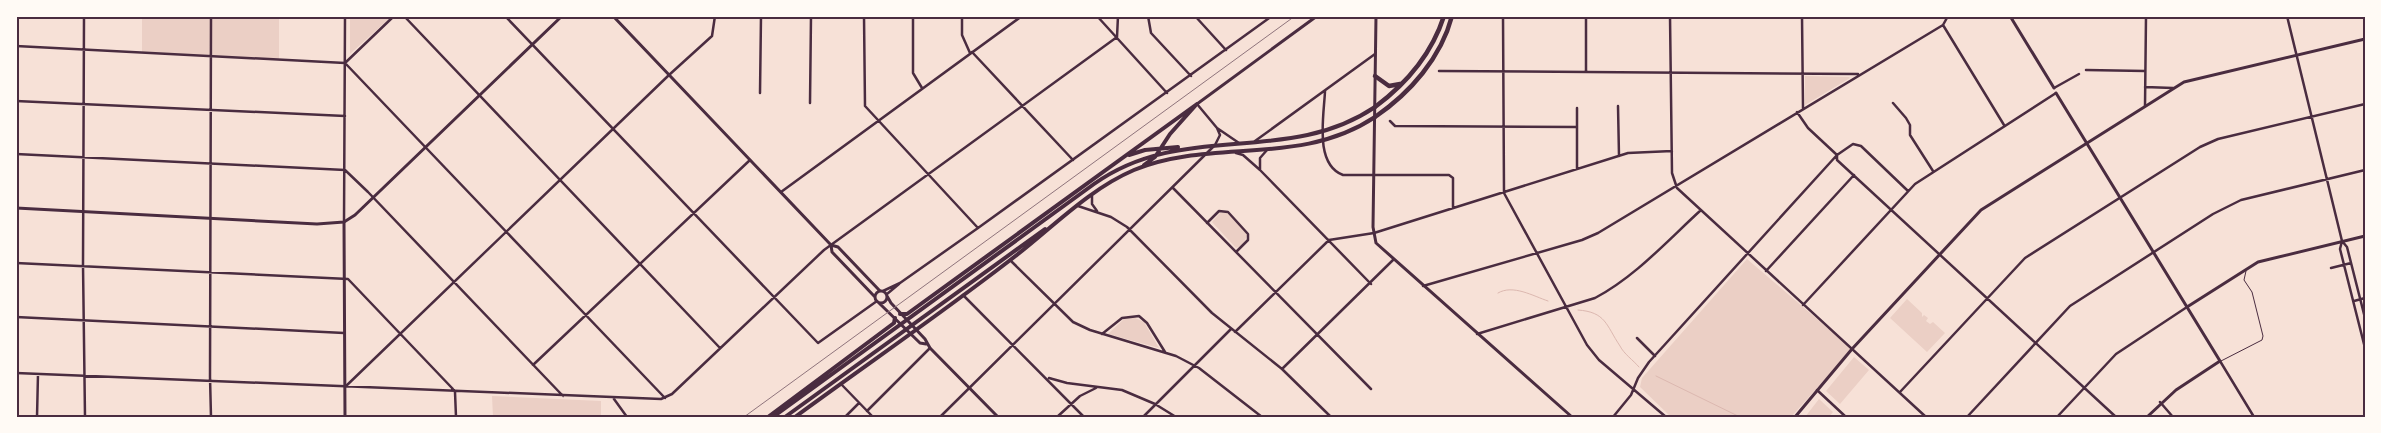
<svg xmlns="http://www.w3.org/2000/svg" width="2381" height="433" font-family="'Libre Baskerville',serif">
	<rect width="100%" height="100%" fill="#f7e1d7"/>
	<path fill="#ebcfc5" d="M142 16H279V59L142 52Z
		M350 16 356 19 359 16H392L350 54Z
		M1805 76 1849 77 1850 78 1805 105Z
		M1226 212 1247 234C1246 240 1243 246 1236 248L1212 222 1220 213Z
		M1747 259 1852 349 1791 417H1671L1640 387 1642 378Z
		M1907 299 1922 313V317L1924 315 1928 318 1926 321 1930 324 1933 322 1945 333 1927 352 1890 318Z
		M1131 316 1144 322 1159 348 1108 334 1124 319Z
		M1854 357 1869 370 1840 404 1826 391Z
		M492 396 601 401V417H493Z
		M1819 399 1833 412 1829 417H1805Z"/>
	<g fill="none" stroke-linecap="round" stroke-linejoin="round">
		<path stroke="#dcb8b0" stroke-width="1" d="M1498 293C1513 284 1533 296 1548 301
			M1578 310C1606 312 1606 325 1620 346 1624 354 1633 360 1639 367
			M1656 376 1740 417"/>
		<path stroke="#4a2c40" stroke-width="1" d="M2221 361 2262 340 2263 336 2252 292 2244 280 2246 271"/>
		<path stroke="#4a2c40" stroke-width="2.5" d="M84 16 83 265 85 417
			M211 16 210 377 211 417
			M404 16 720 348
			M505 16 818 343 877 301
			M864 16 865 106 978 228
			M913 16V73L922 88
			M962 16V35L970 53
			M1097 16 1167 93
			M1148 16 1151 33 1191 76
			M1195 16 1226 50
			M1503 16 1504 193 1587 345 1599 360 1666 417
			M1586 16V72
			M1670 16 1672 173 1677 188 1926 417
			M1802 16 1803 108
			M2287 16 2342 241 2347 247 2365 318
			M1943 25 2004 125
			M1117 37 1118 16
			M16 46 345 63 394 16
			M972 52 1073 160
			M345 63 665 398
			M2086 70 2145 71
			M1439 71 1858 74
			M2145 87 2173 88
			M2054 88 2079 74
			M1325 91C1324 116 1314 164 1343 175H1449L1453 178V208
			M760 93 761 16
			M16 101 345 116
			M810 103 811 16
			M1893 103 1906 118 1910 125V135L1933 171
			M1197 104 1217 128 1239 143
			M1618 106 1619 156
			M2145 106 2146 16
			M1797 112 1808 128 1837 155V160L2116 417
			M1390 121 1395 126 1577 127
			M1255 141 1375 54
			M1236 153 1243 155 1260 170 1371 284
			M16 154 345 170 368 192 563 396
			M1260 169V158L1267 150
			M1577 169V108
			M1173 188 1371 389
			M781 192 1022 16
			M1092 196V204L1097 211
			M1078 206 1111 217 1127 227 1212 313 1282 369 1331 417
			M344 222 345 16
			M1207 223 1219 211 1228 212 1248 234V240L1236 252
			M2342 241 2340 249 2365 348
			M1010 260 1073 322 1090 330 1176 356 1199 368 1262 417
			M16 263 348 279 452 388 455 392 456 417
			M2331 268 2351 263
			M1766 271 1854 175
			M1423 286 1582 240 1598 233 1943 25 1948 16
			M883 291 900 283 978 228 1272 16
			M887 294 899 284
			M963 295 1084 417
			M2354 301 2365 298
			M1803 305 1915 184 2056 93
			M16 317 344 333
			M1235 332 1329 240 1374 233 1628 153 1672 151
			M1102 334 1122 318 1139 316 1147 323 1165 352
			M1477 334 1595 298C1635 277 1667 241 1701 210
			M1637 338 1655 356
			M2220 361 2254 417
			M533 365 750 160
			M1282 369 1393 260
			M16 373 661 399 672 394 824 250 1117 37
			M1049 378 1067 383 1122 390 1155 404 1176 417
			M841 384 873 417
			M345 387 669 75 712 36 715 16
			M1817 390 1846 417
			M1900 392 2025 258 2200 147 2218 139 2365 104
			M614 399 627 417
			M2160 402 2173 417
			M867 411 930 348
			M37 417 38 374
			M845 417 859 403
			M940 417 1215 145 1220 135 1217 128
			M1057 417 1080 396 1096 388
			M1143 417 1231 329
			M1613 417 1631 395 1638 378 1649 362 1837 155 1853 144 1861 146 1908 191
			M1967 417 2070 306 2213 214 2241 200 2365 170
			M2057 417 2116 354 2187 307"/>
		<path stroke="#4a2c40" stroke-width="3" d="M344 222 345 417
			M1795 417 1852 349 1981 210 2184 82 2365 39"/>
		<path stroke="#4a2c40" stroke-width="3" d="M613 16 831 245 838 247 880 291
			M1376 16 1373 227 1376 243 1572 417
			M2010 16 2054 88
			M2056 93 2220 361 2176 390 2147 417
			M1197 104 1317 16
			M16 208 317 224 344 222 355 215 562 16
			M831 245 832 252 875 297
			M875 297a6 6 0 1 1 12 0a6 6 0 1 1-12 0Z
			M887 296 891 303 925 339 930 348 998 417
			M879 303 920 343 926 344
			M2187 307 2258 262 2365 236"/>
		<path stroke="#4a2c40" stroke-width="4" d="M1129 155 1145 150 1178 147
			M1144 165 1155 157 1170 134 1195 106
			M900 314H907L1197 104
			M768 417 894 323 895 318
			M773 417 1094 184C1184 120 1286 167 1375 107
			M785 417 1045 229
			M795 417C866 365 939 315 1009 261 1049 231 1087 190 1134 170 1212 138 1300 167 1375 117"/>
		<path stroke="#4a2c40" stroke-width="4.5" d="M1375 76 1389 86 1400 84
			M1375 107C1406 84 1432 53 1444 16
			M1375 117C1410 93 1441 58 1452 16"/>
		<path stroke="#8f747c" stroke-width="1" d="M744 417 1295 16"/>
	</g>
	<rect width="2381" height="433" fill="none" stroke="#fffaf5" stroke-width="35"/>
	<rect x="18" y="18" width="2346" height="398" fill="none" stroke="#4a2c40" stroke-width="2"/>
</svg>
